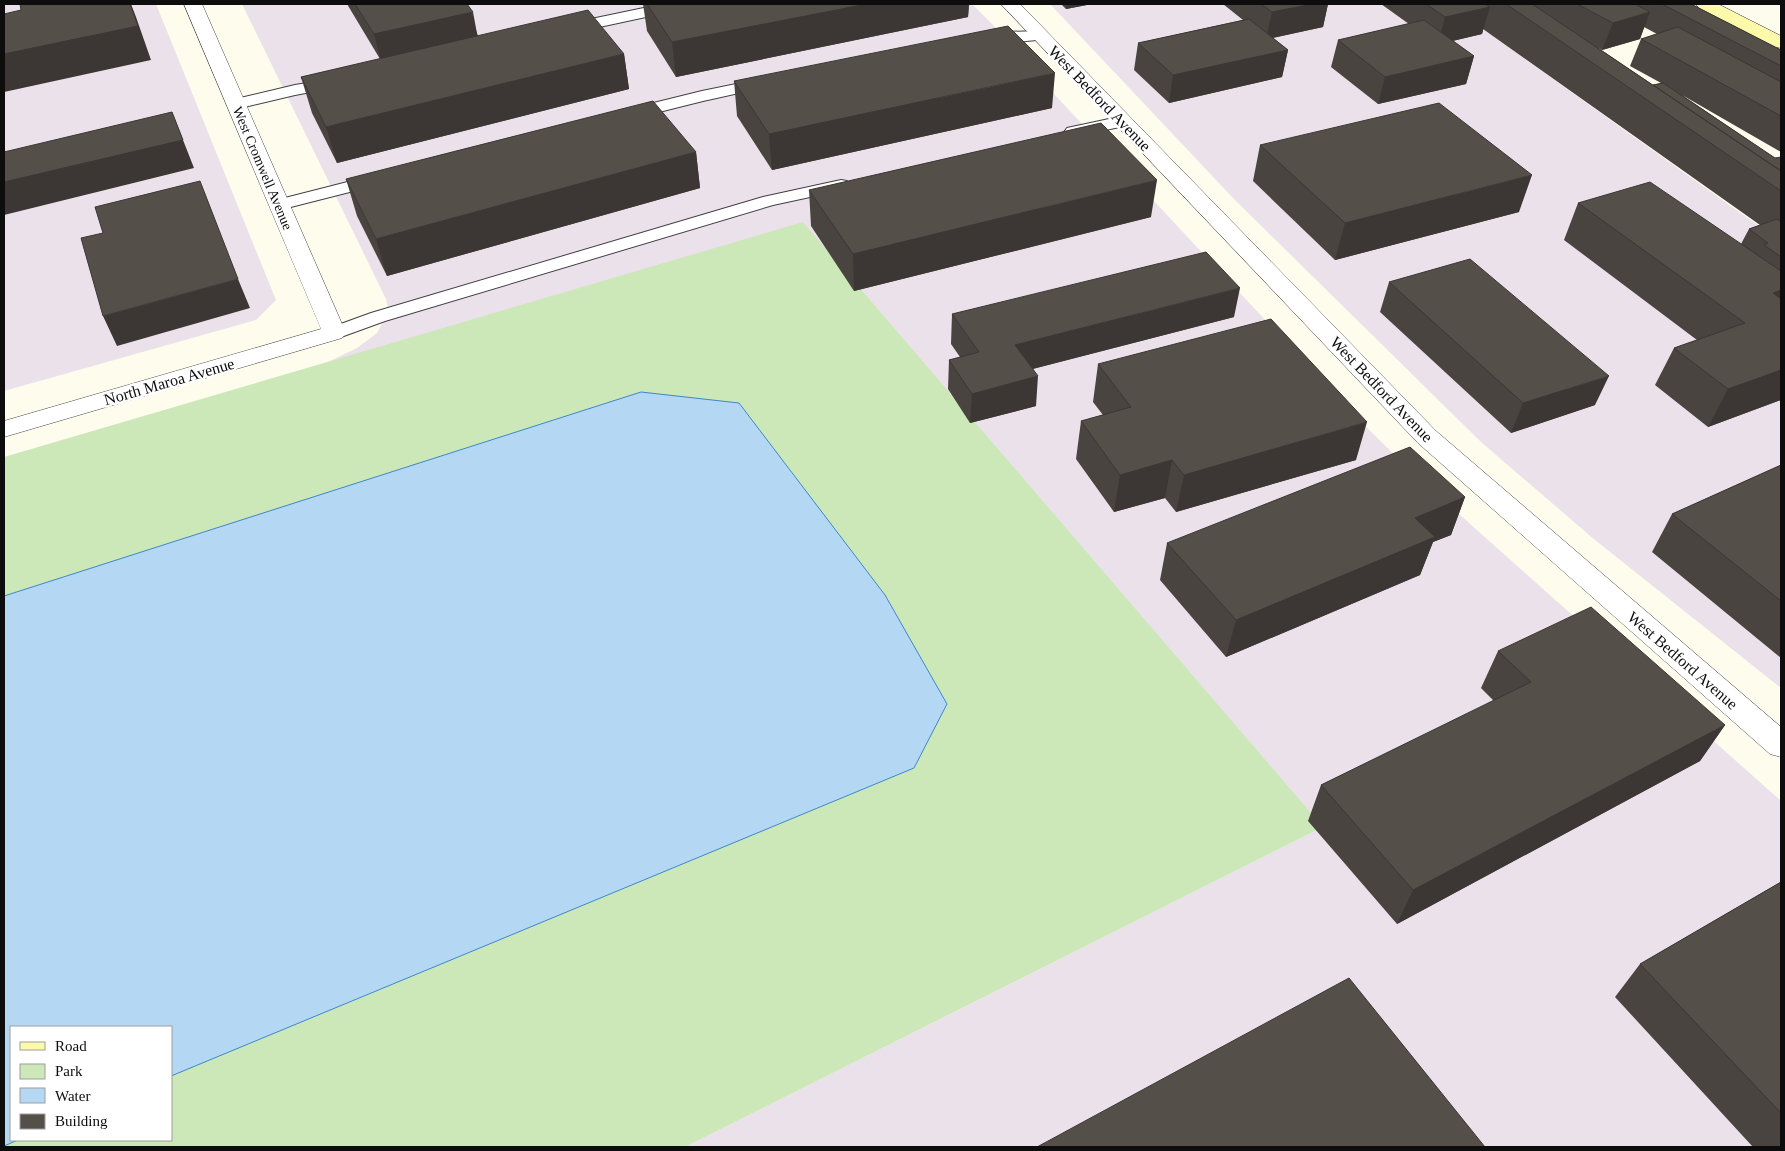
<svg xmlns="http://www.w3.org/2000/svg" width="1785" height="1151" font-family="'Times New Roman',serif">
	<rect width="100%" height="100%" fill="#fefced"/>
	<path fill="#ebe1eb" d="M4 4H156L276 300 256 320 4 391Z
		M242 4H972L1003 35 1000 36 1351 412 1414 474 1781 801V1147H685L1323 827 330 361 357 348 377 333 386 316 388 308 386 299Z
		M1050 4H1448L1781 242V688L1595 540 1481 442 1234 199Z"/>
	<path fill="#cde8b8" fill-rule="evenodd" d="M803 222 1323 827 685 1147H4V457ZM11 1027H171V1140H11Z"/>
	<path fill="#b4d7f4" stroke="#3d87c9" d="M641 392 739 403 885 595 947 704 914 768 171 1076V1027H11V1140H18L4 1146V596Z"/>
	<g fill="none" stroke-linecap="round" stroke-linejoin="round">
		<defs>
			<path id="lane" d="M663 4H691L688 7 683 9 567 34 562 32 559 29 562 26 567 24Z
				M1041 31 1047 33 1049 36 1047 39 987 45 981 43 979 40 981 37 1004 32Z
				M337 78 343 80 345 83 343 86 295 95 236 109 230 108 228 104 230 100 236 99 295 85Z
				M765 78 771 80 773 83 771 86 703 101 627 120 621 119 619 115 621 111 702 91Z
				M1123 116 1129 117 1131 121 1129 125 1073 137 1067 136 1064 132 1067 128Z
				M379 174 385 175 388 179 385 183 279 210 273 209 270 205 273 201Z
				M841 180 847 181 850 185 847 189 773 205 385 321 341 337 334 339 327 337 324 333 327 329 371 313 763 197Z"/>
			<path id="street" d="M184 4H202L346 333 342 338 4 437V421L321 329Z
				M1001 4H1020L1436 431 1781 727V757L1770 754 1418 443Z"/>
			<path id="secondary" d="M1696 4H1718L1781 36V48L1775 47 1699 8Z"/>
		</defs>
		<use href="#lane" stroke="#404040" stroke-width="2"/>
		<use href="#street" stroke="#404040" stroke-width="1"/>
		<use href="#secondary" stroke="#2f2f2f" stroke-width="1"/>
		<use href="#lane" fill="#fff" fill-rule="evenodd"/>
		<use href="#street" fill="#fff" fill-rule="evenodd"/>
		<use href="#secondary" fill="#fcf9aa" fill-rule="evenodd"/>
	</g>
	<path fill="#494440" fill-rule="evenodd" d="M347 4H467L478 36 624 54 629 89 337 163 312 113 301 77 380 59Z
		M643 4H969L968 17 676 77 647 31Z
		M1061 4H1092L1066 9Z
		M1223 4H1328L1323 27 1273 38 1288 50 1282 77 1169 103 1134 70 1138 43 1243 20Z
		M1381 4H1691L1781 50V152L1682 95 1775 158 1781 157V400L1708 427 1655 385 1674 348 1697 340 1564 240 1578 203 1741 244 1749 229 1760 225 1483 29 1482 34 1453 41 1474 56 1466 84 1378 104 1331 67 1338 40 1409 24ZM1644 27 1657 34 1641 39 1630 66 1661 83 1653 85 1597 47 1602 50 1640 39Z
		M734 81 1052 108 772 170 737 116Z
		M1260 145 1519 212 1335 260 1253 181Z
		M696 152 700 188 387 276 357 216 346 179Z
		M809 190 1151 217 854 291 811 226Z
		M1389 282 1595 405 1511 433 1380 312Z
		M952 314 1234 317 1033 369 1036 406 970 423 948 389 949 360 960 357 951 344Z
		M1098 364 1356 460 1176 512 1165 498 1114 512 1076 459 1081 421 1103 415 1093 402Z
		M1781 465V658L1652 552 1672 514Z
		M1465 497 1451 535 1433 542 1420 575 1226 657 1160 580 1167 543Z
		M1498 651 1725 725 1700 761 1397 924 1308 821 1321 785 1494 701 1481 688Z
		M1781 882V1147H1753L1615 997 1640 964Z"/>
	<path fill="#3c3734" d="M130 4H131L136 17 151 60 4 92V54Z
		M867 4H969L968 17 676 77 672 42Z
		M1066 4H1092L1066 9Z
		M1313 4H1328L1323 27 1266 39 1272 12Z
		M1490 7 1482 34 1438 44 1445 17Z
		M473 12 478 39 381 61 374 34Z
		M1650 12 1640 39 1602 50 1613 23Z
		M1288 50 1282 77 1169 103 1173 75Z
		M624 54 629 89 337 163 326 127Z
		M1474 56 1466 84 1378 104 1385 77Z
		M1055 73 1052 108 772 170 769 134Z
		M172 112 194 168 4 215V182Z
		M696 152 700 188 387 276 376 239Z
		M1532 175 1519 212 1335 260 1345 223Z
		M1157 180 1151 217 854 291 853 254Z
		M238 279 250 308 117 346 103 316Z
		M1240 288 1234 317 1012 374 1015 345Z
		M1781 290V317L1773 293Z
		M1781 370V400L1708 427 1728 389Z
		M1038 376 1036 406 970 423 972 394Z
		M1609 376 1595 405 1511 433 1523 403Z
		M1367 422 1356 460 1176 512 1184 475Z
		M1172 460 1165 498 1114 512 1120 475Z
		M1465 497 1451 535 1433 542 1420 575 1226 657 1236 620 1415 518Z
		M1725 725 1700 761 1397 924 1413 890Z"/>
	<path fill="#554f4a" stroke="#3c3734" d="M20 4H130L138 26 4 54V14L21 10Z
		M355 4H467L473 12 374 34Z
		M647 4H867L672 42Z
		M1261 4H1313L1272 12Z
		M1426 4H1485L1490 7 1445 17Z
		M1506 4H1532L1781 171V191Z
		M1577 4H1635L1650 12 1613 23Z
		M1662 4H1691L1781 50V66Z
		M588 10 624 54 326 127 301 77Z
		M1249 19 1288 50 1173 75 1138 43Z
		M1424 20 1474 56 1385 77 1338 40Z
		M1008 26 1055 73 769 134 734 81Z
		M1678 27 1781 82V116L1641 39Z
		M1663 83 1775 158 1781 157V171L1653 85Z
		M653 101 696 152 376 239 346 179Z
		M1439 103 1532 175 1345 223 1260 145Z
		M172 112 183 140 4 182V152Z
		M1101 123 1157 180 853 254 809 190Z
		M200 181 238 279 103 316 81 238 103 233 95 207Z
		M1650 182 1781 271V290L1773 293 1781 299V370L1728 389 1674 348 1745 323 1578 203Z
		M1777 219 1781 222V257L1764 245 1768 243 1749 229Z
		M1206 252 1240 288 1015 345 1038 376 972 394 949 360 979 352 952 314Z
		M1470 259 1609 376 1523 403 1389 282Z
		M1271 319 1367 422 1184 475 1172 460 1120 475 1081 421 1131 407 1098 364Z
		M1410 447 1465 497 1415 518 1435 537 1236 620 1167 543Z
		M1781 465V601L1672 514Z
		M1591 607 1725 725 1413 890 1321 785 1531 682 1498 651Z
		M1781 882V1113L1640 964Z
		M1349 978 1485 1147H1037Z"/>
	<g text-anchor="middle" stroke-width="5" stroke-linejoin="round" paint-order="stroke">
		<g font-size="14" fill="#0d0d0d" stroke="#fff">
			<text transform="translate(263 168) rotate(67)" y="5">West Cromwell Avenue</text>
		</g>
		<g font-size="16" fill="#0d0d0d" stroke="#fff">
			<text transform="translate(1100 98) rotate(46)" y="6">West Bedford Avenue</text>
			<text transform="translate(169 381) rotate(-16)" y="6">North Maroa Avenue</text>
			<text transform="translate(1382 389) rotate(46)" y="6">West Bedford Avenue</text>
			<text transform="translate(1683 660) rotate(41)" y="6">West Bedford Avenue</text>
		</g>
	</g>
	<rect width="1785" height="1151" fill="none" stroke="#0d0d0d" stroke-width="10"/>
	<rect x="10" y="1026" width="162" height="115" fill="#ffffff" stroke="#9e9e9e"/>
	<rect x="20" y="1042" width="25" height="8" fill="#fcf9aa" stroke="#9e9e9e"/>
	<text x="55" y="1051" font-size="15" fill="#0d0d0d">Road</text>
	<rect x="20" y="1064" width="25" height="15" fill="#cde8b8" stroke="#9e9e9e"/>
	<text x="55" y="1076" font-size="15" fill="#0d0d0d">Park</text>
	<rect x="20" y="1088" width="25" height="15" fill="#b4d7f4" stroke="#9e9e9e"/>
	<text x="55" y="1101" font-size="15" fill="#0d0d0d">Water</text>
	<rect x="20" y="1114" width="25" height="15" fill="#554f4a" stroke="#9e9e9e"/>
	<text x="55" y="1126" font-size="15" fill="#0d0d0d">Building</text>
</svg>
